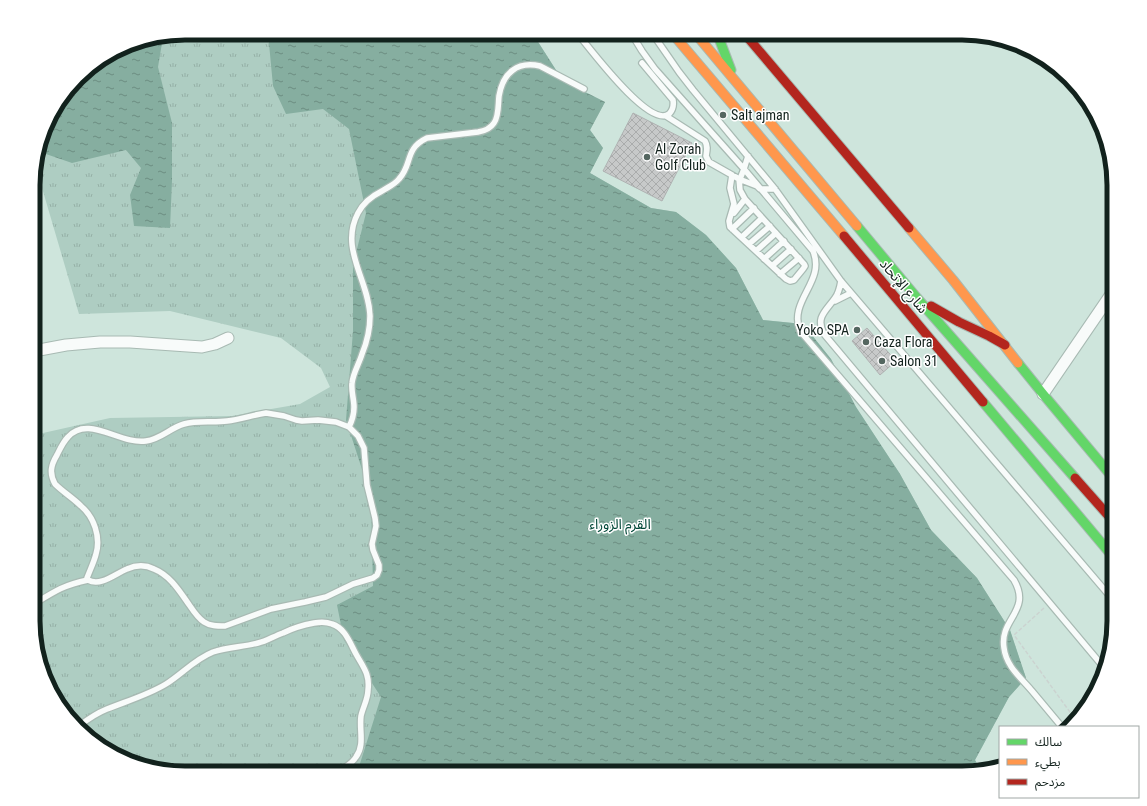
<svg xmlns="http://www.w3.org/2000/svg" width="1147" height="806" font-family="'Roboto Condensed','Noto Sans Arabic',sans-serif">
	<defs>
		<pattern id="grass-tufts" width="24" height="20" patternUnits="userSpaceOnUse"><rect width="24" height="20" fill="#aecdc2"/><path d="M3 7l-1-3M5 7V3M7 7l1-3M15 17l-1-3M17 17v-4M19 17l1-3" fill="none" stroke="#95b0a6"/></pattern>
		<pattern id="water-ripples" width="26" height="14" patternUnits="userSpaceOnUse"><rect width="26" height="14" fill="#86aea0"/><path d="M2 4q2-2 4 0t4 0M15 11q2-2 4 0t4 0" fill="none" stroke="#6c8d82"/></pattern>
		<pattern id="building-cross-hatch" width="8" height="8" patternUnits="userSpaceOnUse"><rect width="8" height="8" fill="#c7c9c9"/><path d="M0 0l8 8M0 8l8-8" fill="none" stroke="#aaacac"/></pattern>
	</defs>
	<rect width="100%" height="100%" fill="#cee5dc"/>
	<path fill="url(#grass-tufts)" d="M185 33H531L533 34 563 81 605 102 590 130 603 148 590 173 651 208 676 212 706 235 736 268 763 320 803 324 831 359 856 407 900 474 931 530 977 578 1010 630 1026 678 1009 697 975 760 980 769 962 773H175L136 765 93 742 54 697 34 640V435L110 418 232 416 300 404 330 387 321 368 281 338 170 311 79 314 35 164 49 118 85 71 127 45Z"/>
	<path fill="url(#water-ripples)" d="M268 33H531L533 34 563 81 605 102 590 130 603 148 590 173 651 208 676 212 706 235 736 268 763 320 803 324 831 359 856 407 900 474 931 530 977 578 1010 630 1026 678 1009 697 975 760 980 769 962 773H357L381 697 344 640 337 605 373 586 371 497 346 420 353 331V265L366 213 349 129 323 109 286 114 273 86Z
		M163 37 158 67 172 123V181L170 228 134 226 130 195 141 168 126 150 72 163 43 153 40 146 49 118 85 71 127 45Z"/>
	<path fill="url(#building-cross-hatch)" stroke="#afb2b2" d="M633 113 692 143 662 201 603 171Z
		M867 328 896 361 880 375 852 341Z"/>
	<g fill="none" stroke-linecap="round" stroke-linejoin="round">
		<defs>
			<path id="lane" d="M577 33C589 47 649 129 669 114 673 110 674 106 673 100L642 63
				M631 33 642 51 655 69 744 169 813 251C826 282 788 300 800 331L1014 580C1032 611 999 619 1004 648 1006 666 1021 678 1032 691 1042 703 1052 715 1062 727
				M652 33 679 72 693 90 775 189 841 281 1114 601
				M666 116 705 141C708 146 707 150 706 156L709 162 739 179 757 186 760 189H775
				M732 175 730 188 734 204 729 221 730 227 786 279 790 281 794 280 803 269 805 266 804 264 745 199 740 190 739 179
				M740 179 744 169 748 156
				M734 213 745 199
				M732 229 754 208
				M742 237 762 218
				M749 244 770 226
				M756 251 776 233
				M764 259 784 241
				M772 266 791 249
				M780 274 799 258
				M841 281C840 287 839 293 835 298 826 311 815 317 824 334L1106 670
				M835 301 851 293
				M266 413 284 416 296 420 302 421 318 420 336 422 349 427 358 436 364 448 367 485 375 518 376 526 372 544 373 550 379 565V570L377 575 373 578 353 584 326 597 305 602 295 604 271 609 225 626C217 626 210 626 204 622 198 618 194 612 190 606 180 592 171 576 154 569 146 565 136 565 127 569 116 573 101 587 88 580L87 578C90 570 94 562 96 554 101 537 94 517 81 506 73 498 63 492 55 484 49 473 51 465 57 455 60 449 63 442 68 437 88 414 120 445 146 441 161 439 170 428 184 424 198 420 213 423 227 421 240 420 252 415 266 413Z
				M349 427C352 421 354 414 354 407 354 399 351 391 352 383 353 373 359 364 362 354 367 342 370 329 370 316 369 280 339 249 358 213 363 203 372 196 382 191 388 187 394 185 399 179 413 164 404 149 427 138L478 132C485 131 490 129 494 123 499 116 498 105 499 96 503 73 517 61 540 66L584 89
				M34 604C55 591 64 585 88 580
				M79 726C88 719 97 713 107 709 127 701 148 695 166 684 182 674 195 659 213 652 228 647 243 647 258 643 267 641 274 636 283 633 293 628 303 625 314 623 320 622 327 622 332 624 345 628 350 643 356 654 363 667 370 674 368 690 368 699 363 707 361 716 359 730 365 745 356 757 352 764 344 767 338 773"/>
			<path id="street" d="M34 351 66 345 100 342H130L202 347 215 344 228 338
				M1043 394 1114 290"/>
			<path id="fast" d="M717 33 731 70
				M857 226 917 298 1075 478
				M1018 363 1043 394 1114 479
				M983 402 1114 558"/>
			<path id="slow" d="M672 33 844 236
				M695 33 857 226
				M909 228 953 280 1018 363"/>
			<path id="jam" d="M744 33 909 228
				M844 236 983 402
				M931 306 959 322 989 336 1005 345
				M1075 478 1114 522"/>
		</defs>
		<use href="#lane" stroke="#a8bab3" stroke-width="8"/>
		<use href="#street" stroke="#a8bab3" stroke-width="13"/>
		<use href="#fast" stroke="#a8bab3" stroke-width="11"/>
		<use href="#slow" stroke="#a8bab3" stroke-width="11"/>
		<use href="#jam" stroke="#a8bab3" stroke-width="11"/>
		<path stroke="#cbd3d0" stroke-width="1.5" stroke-dasharray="4 2" stroke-linecap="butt" d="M1044 608 1014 635 1075 719"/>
		<use href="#lane" stroke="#f8fbfa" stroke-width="5.5"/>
		<use href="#street" stroke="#f8fbfa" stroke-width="11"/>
		<use href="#fast" stroke="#63d668" stroke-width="9"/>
		<use href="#slow" stroke="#ff974d" stroke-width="9"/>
		<use href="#jam" stroke="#b3261e" stroke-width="9"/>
	</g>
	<g fill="#546660" stroke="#fff" stroke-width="1.5">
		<circle cx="723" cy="115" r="4"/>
		<circle cx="647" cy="157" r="4"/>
		<circle cx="857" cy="330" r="4"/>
		<circle cx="866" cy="342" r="4"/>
		<circle cx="882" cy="361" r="4"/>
	</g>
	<g text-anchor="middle" stroke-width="3" stroke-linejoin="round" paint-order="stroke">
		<g font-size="14" fill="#12221d" stroke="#fff" text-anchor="start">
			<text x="731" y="120">Salt ajman</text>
			<text x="655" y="154">Al Zorah<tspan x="655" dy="16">Golf Club</tspan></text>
			<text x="849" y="335" text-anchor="end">Yoko SPA</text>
			<text x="874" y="347">Caza Flora</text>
			<text x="890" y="366">Salon 31</text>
		</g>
		<g font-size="14" fill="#12221d" stroke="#fff">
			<text transform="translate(904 286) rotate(50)" y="5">شارع الإتحاد</text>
		</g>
		<g font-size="14" fill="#004737" stroke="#fff">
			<text x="620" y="529">القرم الزوراء</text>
		</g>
	</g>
	<path d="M0 0H1147V806H0ZM185 40H962A145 145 0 0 1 1107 185V621A145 145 0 0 1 962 766H185A145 145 0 0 1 40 621V185A145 145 0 0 1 185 40Z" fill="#fff" fill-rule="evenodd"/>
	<path fill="none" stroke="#12221d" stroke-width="5" d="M185 40H962A145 145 0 0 1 1107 185V621A145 145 0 0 1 962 766H185A145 145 0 0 1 40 621V185A145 145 0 0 1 185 40Z"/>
	<rect x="999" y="726" width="140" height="72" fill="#ffffff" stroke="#a0a7a5"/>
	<rect x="1007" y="739" width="20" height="6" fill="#63d668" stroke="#a0a7a5"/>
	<text x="1035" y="746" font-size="12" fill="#12221d">سالك</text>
	<rect x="1007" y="759" width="20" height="6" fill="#ff974d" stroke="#a0a7a5"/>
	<text x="1035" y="766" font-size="12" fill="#12221d">بطيء</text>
	<rect x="1007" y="779" width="20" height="6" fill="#b3261e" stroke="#a0a7a5"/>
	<text x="1035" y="786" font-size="12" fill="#12221d">مزدحم</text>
</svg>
